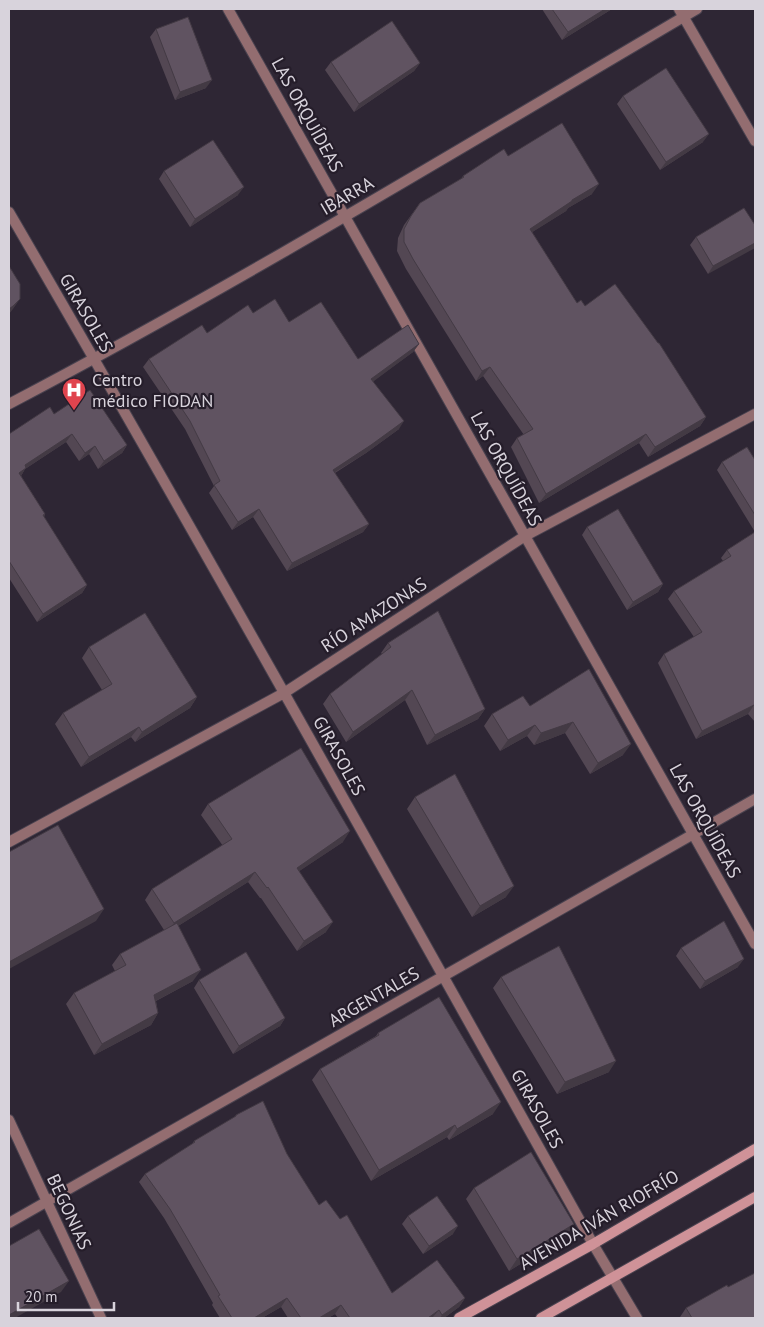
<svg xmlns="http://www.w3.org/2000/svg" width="764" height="1327" font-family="'PT Sans',sans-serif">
	<rect width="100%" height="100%" fill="#2e2634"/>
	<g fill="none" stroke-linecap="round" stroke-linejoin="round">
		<defs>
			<path id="street" d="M228 9 755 944
				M679 9 755 141
				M9 212C208 554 400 899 593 1244L637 1318
				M9 404C243 281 469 143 697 9
				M9 842 284 693 525 536 755 414
				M9 1120 101 1318
				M9 1223 755 799"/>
			<path id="secondary" d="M459 1318 593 1244 755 1149
				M541 1318 755 1197"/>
		</defs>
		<use href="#street" stroke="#49424f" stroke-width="12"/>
		<use href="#secondary" stroke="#49424f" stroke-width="12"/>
		<use href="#street" stroke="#936d70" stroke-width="10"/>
		<use href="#secondary" stroke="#cf9298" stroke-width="10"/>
	</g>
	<path fill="#534753" d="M542 9H612L562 40Z
		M156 29 206 88 175 100 150 37Z
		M331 62 420 63 414 71 354 112 325 70Z
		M623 96 703 142 660 170 617 104Z
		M508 156 592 194 568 208 566 211 532 232 577 303 585 306 706 417 700 426 648 457 639 443 539 503 511 447 517 438 524 435 483 376 476 381 406 269 397 251 398 238 404 225 420 203 460 180 463 176Z
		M164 171 238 195 190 227 159 179Z
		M755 225 708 274 690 245 696 237Z
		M253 313 289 322 358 359 419 344 413 352 373 381 399 429 366 453 335 473 369 524 363 532 287 571 253 517 232 530 209 493 214 486 185 429 143 367 149 359Z
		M54 414 127 445 122 453 98 469 89 454 79 461 66 442 25 469 21 476 45 514 44 517 87 585 82 593 37 622 9 578V434Z
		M755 460V722L748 714 696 739 658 663 664 654 694 637 668 599 674 591 723 561 721 558 727 550 755 532 717 470 722 462Z
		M587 527 663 584 658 592 627 610 582 535Z
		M388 643 485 709 478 719 427 745 405 700 346 742 323 704 330 694 382 654 381 653Z
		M89 647 197 697 190 708 135 742 131 737 81 767 55 724 63 713 102 690 82 658Z
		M589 669 623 755 590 774 565 733 534 745 527 736 500 751 484 726 492 714 530 706Z
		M415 797 506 897 472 917 407 809Z
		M208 804 343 842 299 871 326 932 297 951 261 898H260L248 882 178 926 193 981 156 1001 158 1013 151 1025 94 1055 66 1004 74 993 115 971 112 965 120 954 164 930 145 900 152 889 223 846 201 815Z
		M681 948 738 967 700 989 676 956Z
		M501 977 609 1072 557 1094 493 988Z
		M199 980 285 1018 280 1026 233 1054 194 988Z
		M378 1033 493 1114 449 1140 447 1137 371 1181 312 1080 320 1069 376 1036Z
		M236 1115 287 1154 319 1205 392 1293 465 1298 459 1307 444 1318H338L335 1314 328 1318H288L281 1307 262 1318H220L212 1305 213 1303 181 1247 164 1218 139 1182 145 1174 192 1144 194 1141 234 1118Z
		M474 1188 574 1224 566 1236 509 1271 466 1199Z
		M408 1216 453 1234 423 1254 402 1224Z
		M728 1287 755 1318H680V1317L686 1308Z"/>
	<path fill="#433a44" d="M605 9H612L562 40 568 32Z
		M420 63 414 71 354 112 359 104Z
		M212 80 206 88 175 100 180 92Z
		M709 134 703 142 660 170 666 162Z
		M599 184 592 194 568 208 566 211 523 238 530 229 572 200Z
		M244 187 238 195 190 227 195 219Z
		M755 243V248L708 274 713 266Z
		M20 299 13 309 9 314V309Z
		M419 344 413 352 366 387 371 379Z
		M490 367 483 376 476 381 482 371Z
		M706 417 700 426 648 457 655 447Z
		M404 421 399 429 366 453 327 477 333 470Z
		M72 434 66 442 25 469 21 476 19 473 25 465Z
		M646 434 639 443 539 503 546 494Z
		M127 445 122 453 98 469 104 461Z
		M95 446 89 454 79 461 85 453Z
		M259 509 253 517 232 530 238 522Z
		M369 524 363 532 287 571 292 563Z
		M663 584 658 592 627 610 633 602Z
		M87 585 82 593 37 622 43 614Z
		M412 690 405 700 346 742 353 732Z
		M197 697 190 708 135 742 142 732Z
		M754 705 748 714 696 739 702 731Z
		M485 709 478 719 427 745 435 735Z
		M573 722 565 733 534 745 541 733Z
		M535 725 527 736 500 751 508 740Z
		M139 727 131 737 81 767 89 757Z
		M631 744 623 755 590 774 598 763Z
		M350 831 343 842 289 878 297 868Z
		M255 872 248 882 167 933 174 923Z
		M514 886 506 897 472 917 480 906Z
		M104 909 96 921 9 969V962Z
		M333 922 326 932 297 951 304 941Z
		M744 959 738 967 700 989 705 981Z
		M201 970 193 981 146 1006 154 995Z
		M158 1013 151 1025 94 1055 102 1044Z
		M285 1018 280 1026 233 1054 239 1046Z
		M616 1061 609 1072 557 1094 565 1082Z
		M501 1102 493 1114 449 1140 457 1129Z
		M455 1125 447 1137 371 1181 379 1170Z
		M574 1224 566 1236 509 1271 517 1259Z
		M458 1226 453 1234 423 1254 429 1246Z
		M69 1281 61 1292 15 1318H9V1315Z
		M287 1298 281 1307 262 1318H254Z
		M465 1298 459 1307 444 1318H440L442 1315Z
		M341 1305 335 1314 328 1318H319Z
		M439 1310 432 1318H428Z"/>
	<path fill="#605361" stroke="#433a44" d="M552 9H605L568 32Z
		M188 17 212 80 180 92 156 29Z
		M392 21 420 63 359 104 331 62Z
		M666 68 709 134 666 162 623 96Z
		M562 123 599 184 572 200V201L530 229 577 303 581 300 585 306 615 284 658 343H659L706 417 655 447 646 434 546 494 517 438 533 429 490 367 482 371 413 259 404 242V229L411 216 420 203 464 177 463 176 504 149 508 156Z
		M213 140 244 187 195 219 164 171Z
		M744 208 755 225V243L713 266 696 237Z
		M9 266 20 284V299L13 306 9 309Z
		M275 299 289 322 321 302 358 359 408 325 419 344 371 379 404 421 371 445 333 470 369 524 292 563 259 509 238 522 214 485 220 481 190 421 149 359 202 325 207 333 248 305 253 313Z
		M90 390 127 445 104 461 95 446 85 453 72 434 25 465 26 468 19 473 45 514 43 515 87 585 43 614 9 561V434L50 407 54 414Z
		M747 447 755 460V515L722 462Z
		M618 509 663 584 633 602 587 527Z
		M755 532V706L754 705 702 731 664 654 702 632 674 591 731 556 727 550Z
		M438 611 485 709 435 735 412 690 353 732 330 694 391 647 388 643Z
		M145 613 197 697 142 732 139 727 89 757 63 713 112 684 89 647Z
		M589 669 631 744 598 763 573 722 541 733 535 725 508 740 492 714 523 696 530 706Z
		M301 748 350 831 297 868 333 922 304 941 268 887 267 888 255 872 174 923 152 889 232 839 208 804Z
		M455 774 514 886 480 906 415 797Z
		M58 825 104 909 9 962V852Z
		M724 921 744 959 705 981 681 948Z
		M177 923 201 970 154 995 158 1013 102 1044 74 993 126 965 120 954Z
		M559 946 616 1061 565 1082 501 977Z
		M246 952 285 1018 239 1046 199 980Z
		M439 997 501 1102 457 1129 455 1125 379 1170 320 1069 379 1035 378 1033Z
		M263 1101 287 1154 319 1205 326 1200 340 1219 347 1215 392 1293 437 1260 465 1298 442 1315 439 1310 428 1318H350L341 1305 319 1318H301L287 1298 254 1318H232L218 1296 220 1295 187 1238 170 1209 145 1174 195 1142 194 1141 236 1116V1115Z
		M531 1152 574 1224 517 1259 474 1188Z
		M437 1196 458 1226 429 1246 408 1216Z
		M39 1229 69 1281 9 1315V1246Z
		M755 1273V1318H692L686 1308 727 1285 728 1287Z"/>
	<defs>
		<symbol id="hospital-pin" viewBox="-11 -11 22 30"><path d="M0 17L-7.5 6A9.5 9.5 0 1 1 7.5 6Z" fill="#e0444e" stroke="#251d2a"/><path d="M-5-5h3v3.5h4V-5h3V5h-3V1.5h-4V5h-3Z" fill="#fff"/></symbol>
	</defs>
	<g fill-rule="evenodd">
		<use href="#hospital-pin" x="60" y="376" width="28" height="38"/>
	</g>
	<g text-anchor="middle" stroke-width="4.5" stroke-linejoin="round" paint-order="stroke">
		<g font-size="18" fill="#d8d3dc" stroke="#251d2a">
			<text transform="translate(307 115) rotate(61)" y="6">LAS ORQUÍDEAS</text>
			<text transform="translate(347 196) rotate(-30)" y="6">IBARRA</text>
			<text transform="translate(86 313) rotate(60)" y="6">GIRASOLES</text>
			<text transform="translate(506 469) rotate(61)" y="6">LAS ORQUÍDEAS</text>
			<text transform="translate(374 615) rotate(-33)" y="6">RÍO AMAZONAS</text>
			<text transform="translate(339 756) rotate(61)" y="6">GIRASOLES</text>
			<text transform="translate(705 821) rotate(61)" y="6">LAS ORQUÍDEAS</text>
			<text transform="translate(374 997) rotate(-30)" y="6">ARGENTALES</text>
			<text transform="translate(537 1109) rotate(61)" y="6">GIRASOLES</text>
			<text transform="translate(69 1212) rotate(65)" y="6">BEGONIAS</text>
			<text transform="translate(599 1220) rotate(-30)" y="6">AVENIDA IVÁN RIOFRÍO</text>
		</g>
		<g font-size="18" fill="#d8d3dc" stroke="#251d2a" text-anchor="start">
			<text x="92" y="386">Centro<tspan x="92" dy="21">médico FIODAN</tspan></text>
		</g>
	</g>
	<rect width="764" height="1327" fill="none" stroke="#d8d3dc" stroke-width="20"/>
	<path d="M18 1302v8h96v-8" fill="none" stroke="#d8d3dc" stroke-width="2.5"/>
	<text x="25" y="1302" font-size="15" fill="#d8d3dc" stroke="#251d2a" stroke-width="4" paint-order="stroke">20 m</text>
</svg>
